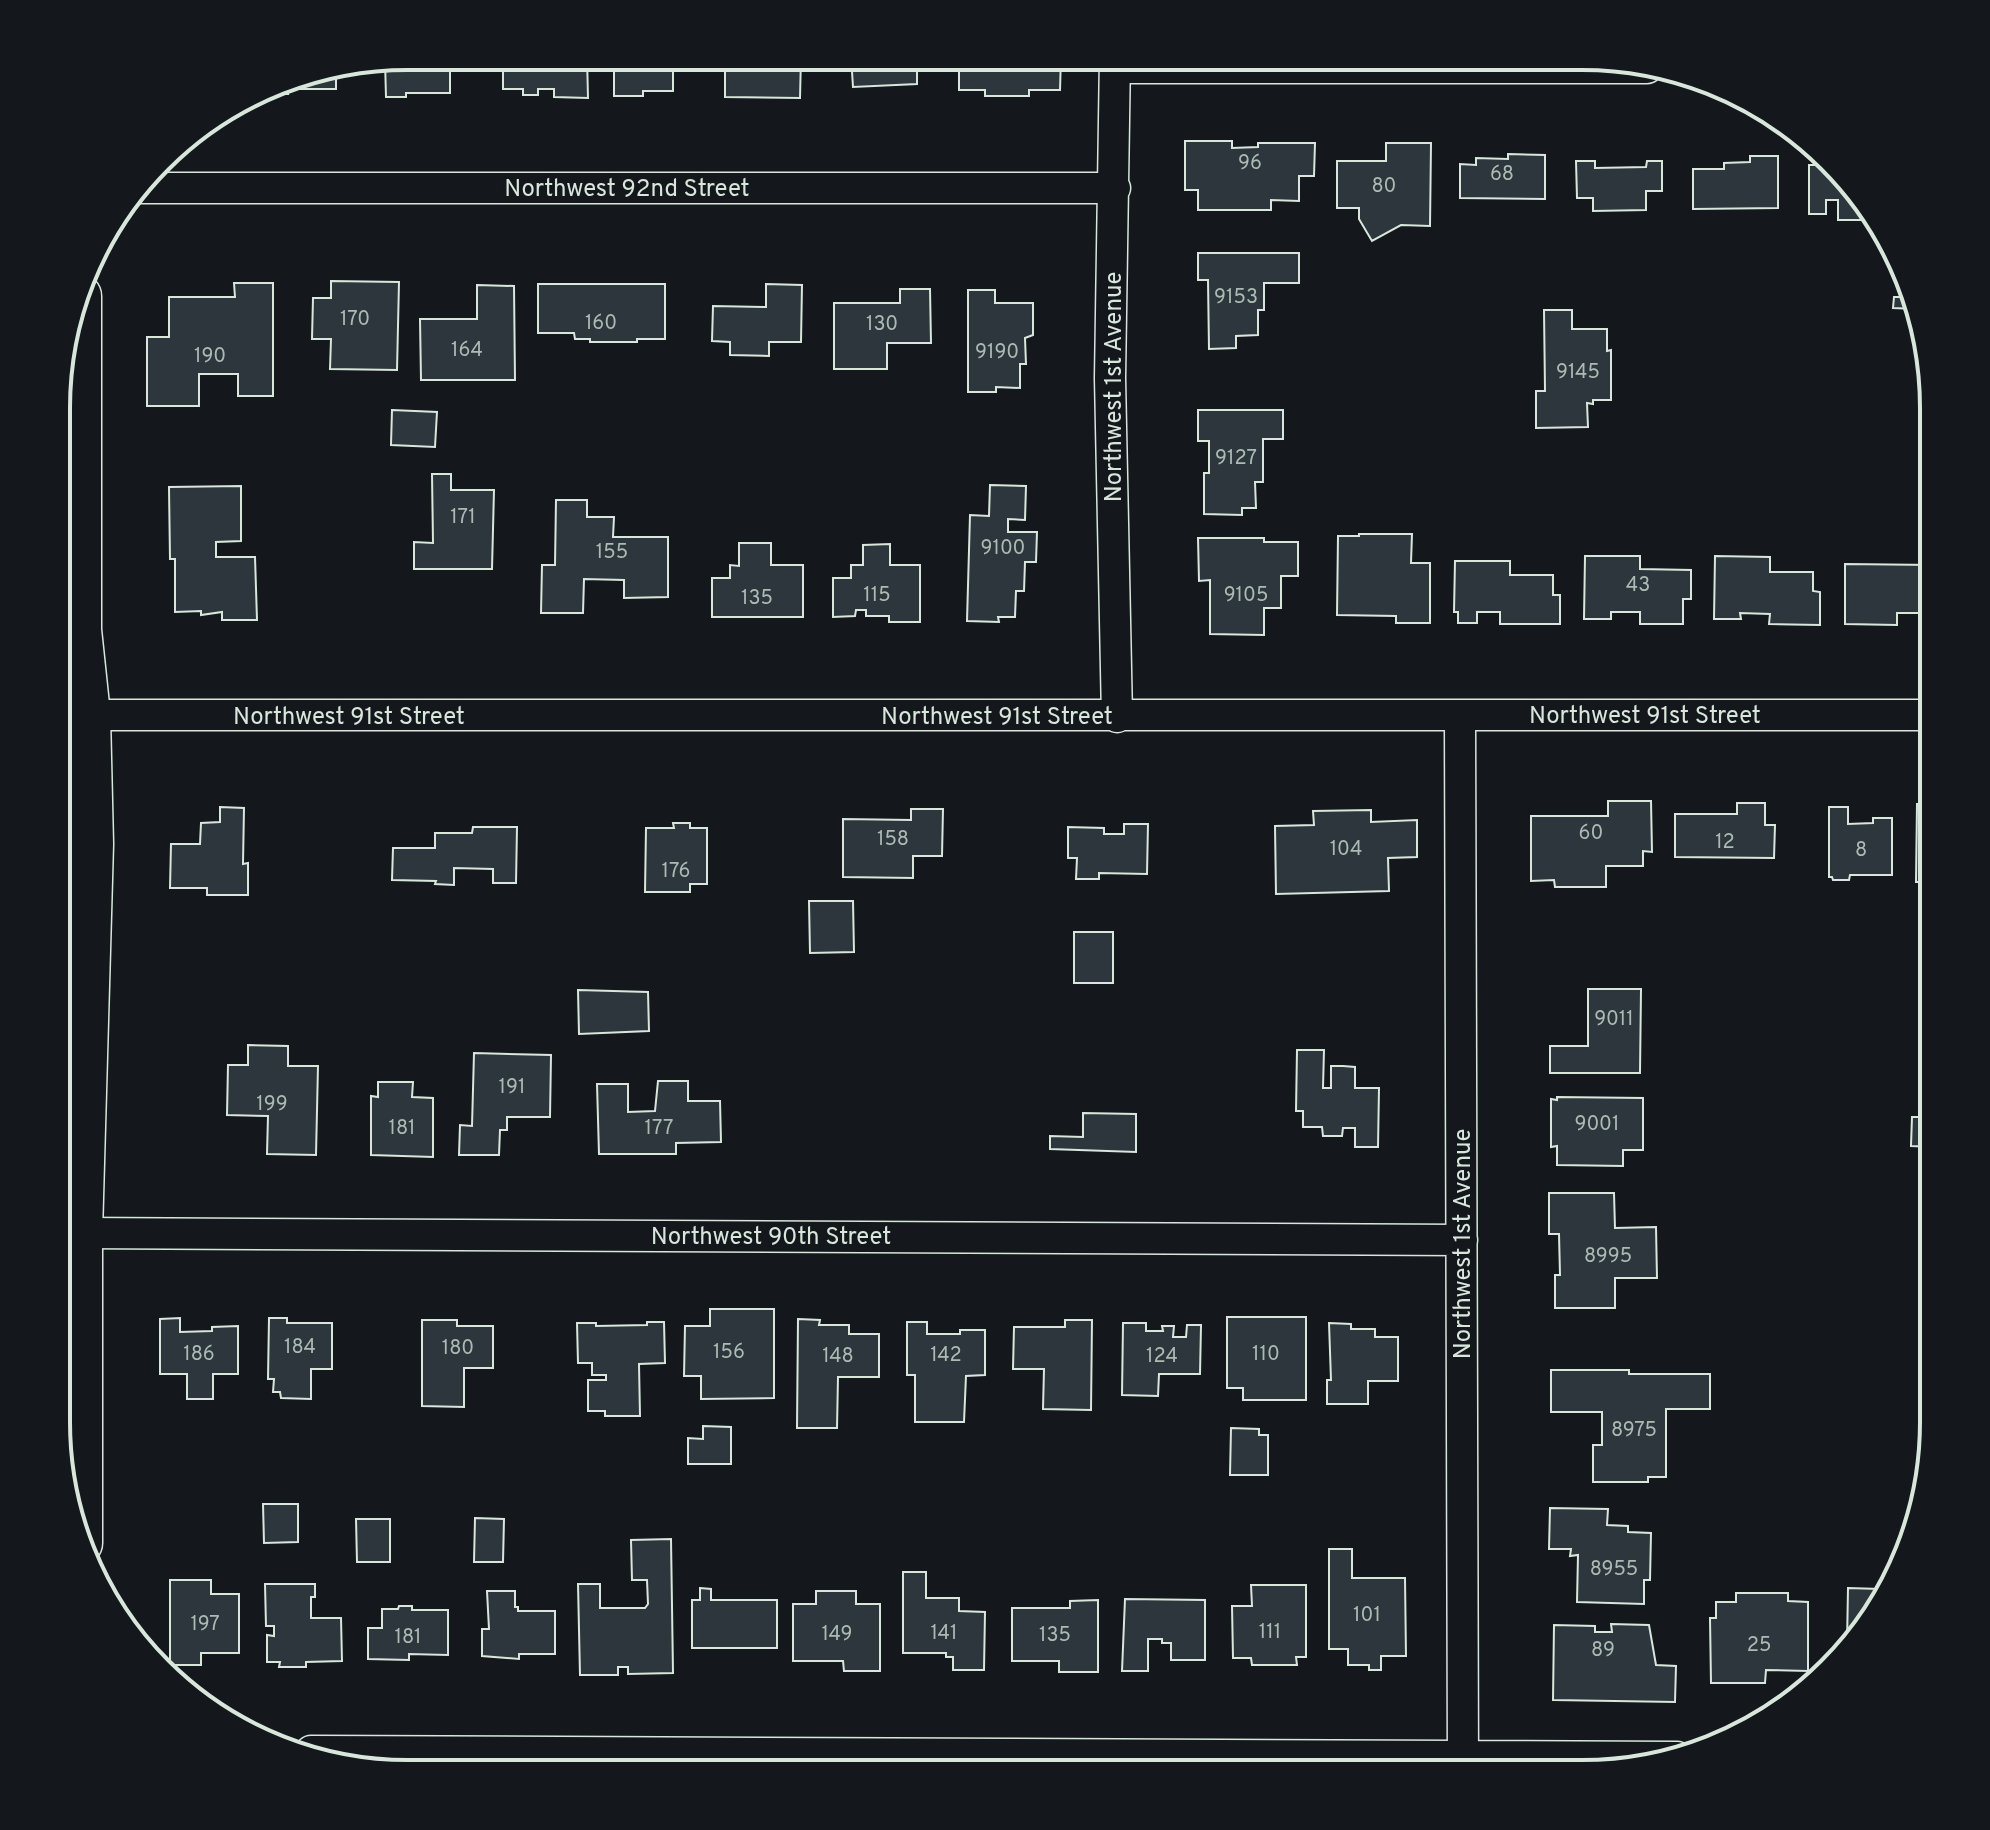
<svg xmlns="http://www.w3.org/2000/svg" width="1990" height="1830" font-family="Overpass,sans-serif">
	<rect width="100%" height="100%" fill="#14181c"/>
	<path fill="#2c363c" stroke="#d8e6dc" stroke-width="2" d="M408 56H450V93H406V97H386L385 60Z
		M503 56H587L588 98 554 97V89H538V95H523V89H503Z
		M614 56H673V91H643V96H614Z
		M725 56H801L800 98 725 97Z
		M851 56H917V84L853 87Z
		M959 56H1061L1060 90H1029V96H985V90H959Z
		M336 68V89H287L288 94H271V88L294 75Z
		M1185 141H1232V148L1258 147V143H1315L1314 176H1299V201L1271 200V210H1198V190H1185Z
		M1386 143H1431L1430 226 1401 225 1372 241 1359 219V208H1337V161H1386Z
		M1508 154 1545 155V199L1460 198V164L1476 165V158L1508 159Z
		M1750 156H1778V208L1693 209V169H1724V163L1750 162Z
		M1824 159 1847 176 1868 210V220H1838V200H1826V214H1809V165H1824Z
		M1576 161H1595V168L1646 167 1647 161H1662V191H1646V210L1593 211V198H1577Z
		M1198 253H1299V283H1264V310H1258V335L1236 336V348L1209 349 1208 280H1198Z
		M331 281 399 282 397 370 330 369 331 339H312L313 298H331Z
		M234 283H273V396H238V374H199V406H147V337H169V297H235Z
		M538 284H665V339H637V342H590V339H575L574 333H538Z
		M766 284 802 285 801 342H769V356L730 355V342L712 341 713 306 766 307Z
		M1901 284H1910L1916 309 1893 308 1894 297H1901Z
		M477 285 514 286 515 380H421L420 319H477Z
		M900 289H930L931 343H887V369H834V303H900Z
		M968 290H995V303H1033V335L1025 338 1026 364H1020V388L996 387V392H968Z
		M1544 310H1572V329H1607V351L1611 350V400H1593V404L1587 403 1588 427 1536 428V391H1545Z
		M392 410 437 412 435 447 391 445Z
		M1198 410H1283V439H1263V482H1255L1256 508H1242V515L1204 514V473H1209V441H1198Z
		M1930 446 1933 447V486H1929Z
		M432 474H451V490H494L492 569H414V542L433 543Z
		M990 485 1026 486 1025 520 1008 519V532H1037L1036 562H1025L1024 591H1016L1015 617H998L999 622 967 621 970 515 989 516Z
		M241 486V541L216 542V557H255L257 620H222V612L201 615V611L175 612V559H170L169 487Z
		M556 500H587V517H614L613 537H668V597L624 598V580L584 579 583 613H541L542 565H555Z
		M1359 534H1412L1411 563H1430V623H1396V616L1337 615 1338 536H1359Z
		M1198 538H1264V542H1298V576H1281V608H1264V635L1210 634V580L1199 581Z
		M739 543H771V565H803V617H712V578H730V565L739 566Z
		M890 544V565H920V622H889V616H866V610H856L855 616 833 617V578H851V565H863V545Z
		M1585 556H1640V569L1691 570V599H1683V624H1640V612H1611V619H1584Z
		M1715 556 1770 557V572H1813V591L1820 592V625L1769 624 1770 614 1740 613 1741 619H1714Z
		M1455 561H1510V575H1553V595H1560V624H1500V612H1477V623H1458V612H1454Z
		M1845 564 1933 565V593L1927 594V613H1897V625L1845 624Z
		M1608 801H1651L1652 852 1643 851V866H1606V887H1555L1554 880 1531 881V816H1608Z
		M1737 803H1765V825H1775L1774 858 1675 857V814H1737Z
		M1917 804H1934V882H1916Z
		M220 807 244 808 243 864 248 863V895H207V888H170L171 844H200L201 823 220 822Z
		M1829 807H1848V824L1873 823V818H1892V875H1850L1849 880H1833L1832 877H1829Z
		M911 809H943L942 856H913V878L843 877V819L911 820Z
		M1371 810V822L1417 820V857L1388 858 1389 891 1276 894 1275 826 1314 825 1313 811Z
		M673 823H690V828H707V884H690V892H645L646 828H674Z
		M1124 824H1148L1147 874 1099 873V879H1076L1077 858H1068V827L1104 828V834H1124Z
		M473 827H517L516 883H493V869L454 868V885L435 884 436 881 392 880 393 848H435V833H472Z
		M809 901H853L854 952 810 953Z
		M1074 932H1113V983H1074Z
		M1588 989H1641L1640 1073H1550V1046H1588Z
		M578 990 648 992 649 1031 579 1034Z
		M248 1045 288 1046V1066H318L316 1155 267 1154 268 1116 227 1115 228 1065H248Z
		M1297 1050H1324L1323 1088H1331V1066H1343L1355 1067V1088H1379L1378 1147H1355V1128H1343L1342 1136H1323L1322 1127H1303V1111H1296Z
		M474 1053 551 1055 550 1117H507V1130H500L499 1155H459L460 1125 472 1126Z
		M658 1081H688V1101H720L721 1142 676 1143V1154H599L597 1084H628V1112L655 1111Z
		M378 1082H413L412 1097 433 1098V1157L371 1155V1096L378 1097Z
		M1557 1097 1643 1098V1150H1623V1166L1557 1165V1146L1551 1147V1099L1557 1100Z
		M1083 1113 1136 1114V1152L1050 1149V1136L1083 1137Z
		M1912 1117H1934V1147L1911 1146Z
		M1549 1193H1614L1615 1228 1656 1227 1657 1278H1615V1308H1555V1275H1560L1559 1234H1549Z
		M710 1309H774V1398L701 1399V1376H684L685 1326H710Z
		M1227 1317H1306V1400H1243V1388H1227Z
		M180 1318V1332L212 1331V1327L238 1326V1374H213V1399H187V1374H160V1319Z
		M269 1318H287V1323H332V1369H311V1399L281 1398 280 1392H273L274 1379H268Z
		M798 1319 820 1320 819 1325H849V1334H879V1377H838L837 1428H797Z
		M422 1320H457V1326H493V1368H464V1407L422 1406Z
		M1065 1320H1092L1091 1410 1043 1409 1044 1369H1013L1014 1327H1065Z
		M647 1322H664L665 1363 639 1364 640 1416H605V1411H588V1380H606V1375H592V1363H578L577 1323H596V1326L647 1325Z
		M907 1322H927V1334H960V1330H985V1375L966 1376 964 1422H915V1375H907Z
		M1123 1323H1146V1331H1163L1162 1326H1174L1173 1337H1186L1187 1325H1201L1200 1374H1159L1158 1396 1122 1395Z
		M1329 1323 1351 1324V1329H1375V1337H1398V1381H1368V1404H1327V1380H1331Z
		M1551 1370H1629V1374H1710V1409H1666V1477H1648V1482H1593V1445H1602V1412H1551Z
		M703 1426 731 1427V1464H688V1438L703 1439Z
		M1231 1428 1259 1429V1435H1268V1475H1230Z
		M263 1504H298V1542L264 1543Z
		M1550 1508 1608 1509 1607 1525 1628 1526V1532L1651 1533 1650 1580H1644V1604L1577 1602 1578 1555 1570 1556 1571 1549H1549Z
		M475 1518 504 1519 503 1562H474Z
		M356 1519H390V1562H357Z
		M671 1539 673 1673 628 1674V1667H618V1675H580L578 1584H600V1608H645L648 1604 647 1580H632L631 1540Z
		M1329 1549H1352V1578H1405L1406 1656H1381V1670H1369V1665H1348V1649H1329Z
		M903 1572H926V1598H959V1611L985 1612 984 1670H953V1657H946V1653H903Z
		M170 1580H211V1594H239V1653H201V1665H170Z
		M265 1584H315V1597H311V1618H341L342 1661 306 1662V1667H279L280 1662H267V1635L274 1636V1626H266Z
		M1251 1585H1306V1657H1296L1297 1665H1252L1251 1658H1233L1232 1606H1252Z
		M700 1588 711 1589V1600H777V1648H692V1600H700Z
		M1848 1588 1880 1589 1879 1602 1847 1644Z
		M487 1591H515V1607H518V1611H555V1654H519V1659L482 1656V1629H489Z
		M816 1591H856V1604H880V1671H844L843 1661H793V1604H816Z
		M1736 1593H1788V1601L1808 1602V1671L1766 1670 1765 1683H1711L1710 1618H1716V1602H1736Z
		M1125 1599 1205 1600V1660H1171V1643H1162V1639H1148V1671H1122Z
		M1098 1600V1672H1059V1661H1012V1608H1070V1601Z
		M399 1606H412V1610H448V1655L409 1654V1660L368 1659V1628H382V1609H398Z
		M1611 1624 1649 1625 1656 1665 1676 1666 1675 1702 1553 1700 1554 1625 1595 1626V1632H1612Z"/>
	<g fill="none" stroke-linecap="round" stroke-linejoin="round">
		<defs>
			<path id="street" d="M1115 56 1110 378 1117 717
				M1115 68H1647
				M139 188H1115
				M61 715H1933
				M1460 716 1463 1771
				M80 1233 1462 1240
				M311 1751 1677 1757"/>
			<path id="secondary" d="M79 296V630L88 715 91 844 80 1233V1543"/>
		</defs>
		<use href="#street" stroke="#d8e6dc" stroke-width="33"/>
		<use href="#secondary" stroke="#d8e6dc" stroke-width="47"/>
		<use href="#street" stroke="#14181c" stroke-width="30"/>
		<use href="#secondary" stroke="#14181c" stroke-width="44"/>
	</g>
	<g text-anchor="middle" stroke-width="6" stroke-linejoin="round" paint-order="stroke">
		<g font-size="20" fill="#adbab4">
			<text x="1250" y="169">96</text>
			<text x="1502" y="180">68</text>
			<text x="1384" y="192">80</text>
			<text x="1236" y="303">9153</text>
			<text x="355" y="325">170</text>
			<text x="601" y="329">160</text>
			<text x="882" y="330">130</text>
			<text x="467" y="356">164</text>
			<text x="997" y="358">9190</text>
			<text x="210" y="362">190</text>
			<text x="1578" y="378">9145</text>
			<text x="1236" y="464">9127</text>
			<text x="463" y="523">171</text>
			<text x="1003" y="554">9100</text>
			<text x="612" y="558">155</text>
			<text x="1638" y="591">43</text>
			<text x="877" y="601">115</text>
			<text x="1246" y="601">9105</text>
			<text x="757" y="604">135</text>
			<text x="1591" y="839">60</text>
			<text x="893" y="845">158</text>
			<text x="1725" y="848">12</text>
			<text x="1346" y="855">104</text>
			<text x="1861" y="856">8</text>
			<text x="676" y="877">176</text>
			<text x="1614" y="1025">9011</text>
			<text x="512" y="1093">191</text>
			<text x="272" y="1110">199</text>
			<text x="1597" y="1130">9001</text>
			<text x="402" y="1134">181</text>
			<text x="659" y="1134">177</text>
			<text x="1608" y="1262">8995</text>
			<text x="300" y="1353">184</text>
			<text x="458" y="1354">180</text>
			<text x="729" y="1358">156</text>
			<text x="199" y="1360">186</text>
			<text x="1266" y="1360">110</text>
			<text x="946" y="1361">142</text>
			<text x="838" y="1362">148</text>
			<text x="1162" y="1362">124</text>
			<text x="1634" y="1436">8975</text>
			<text x="1614" y="1575">8955</text>
			<text x="1367" y="1621">101</text>
			<text x="205" y="1630">197</text>
			<text x="1270" y="1638">111</text>
			<text x="944" y="1639">141</text>
			<text x="837" y="1640">149</text>
			<text x="1055" y="1641">135</text>
			<text x="408" y="1643">181</text>
			<text x="1759" y="1651">25</text>
			<text x="1603" y="1656">89</text>
		</g>
		<g font-size="24" fill="#d8e6dc" stroke="#14181c">
			<text x="627" y="196">Northwest 92nd Street</text>
			<text transform="translate(1113 387) rotate(-90)" y="8">Northwest 1st Avenue</text>
			<text x="1645" y="723">Northwest 91st Street</text>
			<text x="349" y="724">Northwest 91st Street</text>
			<text x="997" y="724">Northwest 91st Street</text>
			<text x="771" y="1244">Northwest 90th Street</text>
			<text transform="translate(1462 1244) rotate(-90)" y="8">Northwest 1st Avenue</text>
		</g>
	</g>
	<path d="M0 0H1990V1830H0ZM408 70H1582A338 338 0 0 1 1920 408V1422A338 338 0 0 1 1582 1760H408A338 338 0 0 1 70 1422V408A338 338 0 0 1 408 70Z" fill="#14181c" fill-rule="evenodd"/>
	<path fill="none" stroke="#d8e6dc" stroke-width="4" d="M408 70H1582A338 338 0 0 1 1920 408V1422A338 338 0 0 1 1582 1760H408A338 338 0 0 1 70 1422V408A338 338 0 0 1 408 70Z"/>
</svg>
